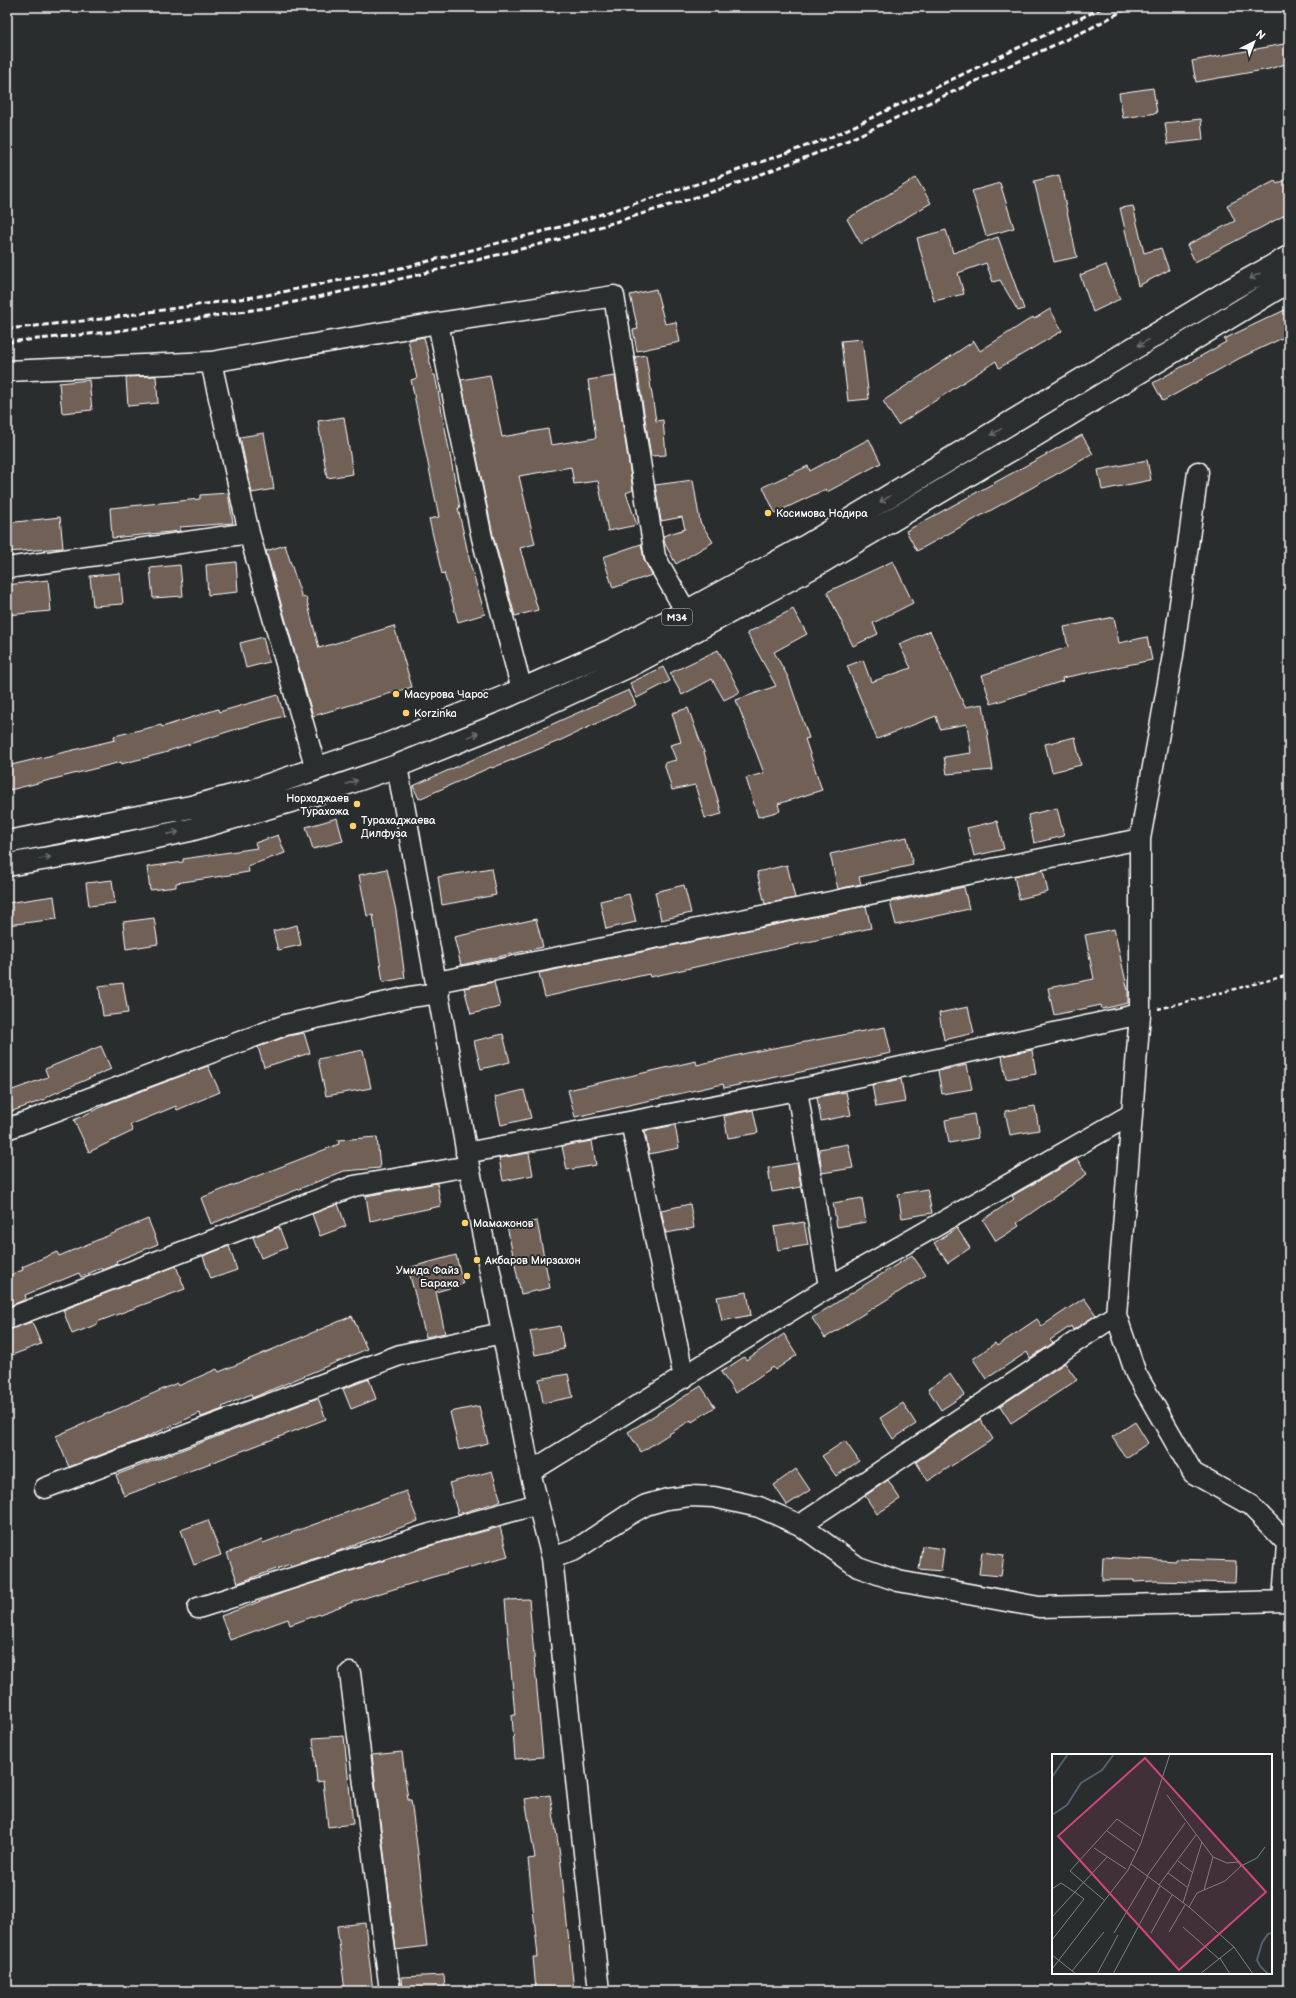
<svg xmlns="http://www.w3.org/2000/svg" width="1296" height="1998" font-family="'Balsamiq Sans',sans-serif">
	<rect width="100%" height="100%" fill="#2a2d2e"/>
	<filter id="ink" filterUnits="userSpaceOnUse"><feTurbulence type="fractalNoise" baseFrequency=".025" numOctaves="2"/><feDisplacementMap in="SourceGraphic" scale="8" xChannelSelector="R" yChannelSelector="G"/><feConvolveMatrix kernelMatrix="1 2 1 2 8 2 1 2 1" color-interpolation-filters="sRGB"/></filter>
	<g filter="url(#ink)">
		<path fill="#706057" stroke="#fff" d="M1289 43V63L1269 69 1196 82 1192 61Z
			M1153 88 1157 113 1123 118 1119 93Z
			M1201 119 1203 140 1168 144 1165 123Z
			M1059 175 1077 257 1054 262 1034 181Z
			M916 178 931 203 861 244 847 219Z
			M1289 178V213L1195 262 1187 245 1235 221 1227 205 1275 181 1277 184Z
			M1000 183 1014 228 986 236 972 191Z
			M1133 206 1144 253 1161 248 1169 270 1138 286 1120 208Z
			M946 230 953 253 998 237 1024 309 1018 311 1000 280 993 282 986 263 958 273 964 294 934 301 917 238Z
			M1106 265 1120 299 1093 312 1080 275Z
			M656 289 665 324 676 322 680 342 637 351 633 330 638 329 630 295Z
			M1289 308V335L1240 358 1163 401 1153 383 1226 342 1224 339Z
			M1050 309 1062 331 999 368 996 361 898 425 883 401 974 341 980 351 1033 317 1034 319Z
			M424 337 433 375H435L460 508H458L471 567 485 614 458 622 444 573 442 574 429 519 439 517 411 380 417 378 408 340Z
			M862 339 869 399 848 401 841 341Z
			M646 355 656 421 663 420 666 455 651 456 635 357Z
			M490 375 502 437 548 429 551 445 596 438 588 380 615 376 633 490 626 493 637 525 608 531 598 481 574 484 571 467 519 476 535 544 520 548 538 610 515 616 493 535 461 380Z
			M156 376 158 403 128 406 126 377Z
			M89 380 92 410 62 413 59 383Z
			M344 417 353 474 327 478 318 421Z
			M264 433 274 489 252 493 240 437Z
			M1082 435 1093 454 917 551 906 531Z
			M869 439 881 463 827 492 826 489 775 513 763 487 808 466 810 471Z
			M1147 460 1151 480 1102 490 1098 470Z
			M693 480 700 522 713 542 676 564 665 544 663 536 685 529 682 517 661 521 655 485Z
			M228 493 233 523 180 527V531L112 538 110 508 200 499V495Z
			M60 517 63 548 7 552V523Z
			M641 544 644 559 652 575 613 588 603 557Z
			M285 545 302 598 306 597 319 648 394 626 412 687 313 716 266 551Z
			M893 561 913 603 873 623 878 634 853 646 827 592Z
			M236 562 238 592 208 595 206 565Z
			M180 565 183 596 153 598 150 568Z
			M120 573 123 604 93 606 90 576Z
			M48 580 51 611 7 615V585Z
			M793 609 807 634 774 652 788 677 809 738 805 739 822 790 778 804 780 811 758 817 746 778 764 773 736 700 776 686 747 633Z
			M1114 617 1119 643 1147 637 1152 660 1062 678 1063 681 991 704 982 675 1068 647 1064 627Z
			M930 631 965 707 983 704 993 770 947 774 944 757 971 753 967 724 940 729 936 716 877 739 847 666 863 660 871 682 911 668 899 644Z
			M263 637 269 662 246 668 240 643Z
			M718 650 740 692 724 700 712 679 682 695 670 673Z
			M663 667 670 681 637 698 630 683Z
			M629 690 636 705 559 741 492 768 491 767 419 799 413 786Z
			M278 695 284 716 230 731 168 751V752L121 764V762L10 790 7 779V766L115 740 114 736 161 725 162 727 218 709 219 712Z
			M688 708 704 752 722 814 705 818 695 785 672 790 664 763 676 760 670 745 681 742 672 713Z
			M1075 737 1081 765 1052 772 1045 744Z
			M1057 808 1064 836 1034 843 1028 815Z
			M337 818 343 841 313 849 306 827Z
			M997 821 1004 849 974 856 967 828Z
			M278 835 285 853 248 866 249 872 176 883V887L150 890 147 867 183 862V859L257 848 255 843Z
			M907 837 913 865 859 877 861 884 838 889 830 854Z
			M787 865 795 898 765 904 757 872Z
			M491 868 496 895 442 905 438 877Z
			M387 869 396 911 405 978 383 982 373 915 367 916 359 875Z
			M1043 870 1048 892 1019 899 1014 876Z
			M112 880 115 903 89 906 86 883Z
			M684 885 691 913 661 920 655 892Z
			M964 887 969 909 896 925 890 902Z
			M629 894 636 922 606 929 600 901Z
			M54 896 57 919 7 925V903Z
			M866 906 871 928 650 977 649 974 545 997 539 973Z
			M154 918 158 944 126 949 123 922Z
			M536 919 543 947 461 965 454 937Z
			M297 925 301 945 278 950 273 931Z
			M1114 929 1128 991V1003L1102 1009 1101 1005 1054 1015 1048 988 1094 979 1085 935Z
			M494 982 500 1007 471 1014 464 988Z
			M123 983 128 1013 103 1016 99 986Z
			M968 1007 974 1033 944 1040 939 1013Z
			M885 1027 891 1053 724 1088 723 1084 575 1117 568 1090 696 1061 697 1065 747 1053Z
			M304 1033 310 1053 264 1067 258 1047 288 1036Z
			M503 1034 510 1062 481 1069 474 1041Z
			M101 1046 111 1069 46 1097V1099L7 1113V1092L48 1077 45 1069Z
			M363 1050 371 1088 326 1096 318 1059Z
			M1032 1050 1036 1074 1006 1079 1002 1056Z
			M967 1065 972 1089 942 1094 938 1071Z
			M208 1066 220 1092 177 1110 176 1106 130 1125 133 1131 89 1152 74 1120 112 1102Z
			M901 1079 905 1102 876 1107 872 1085Z
			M524 1090 531 1118 501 1125 495 1097Z
			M846 1092 851 1115 821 1121 817 1097Z
			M1035 1106 1039 1130 1010 1135 1005 1111Z
			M753 1110 758 1133 728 1138 724 1116Z
			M974 1114 978 1138 949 1143 945 1120Z
			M675 1125 679 1148 649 1154 645 1131Z
			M377 1137 380 1168 344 1171 211 1224 201 1198 339 1144 338 1140Z
			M592 1141 596 1165 567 1170 562 1146Z
			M848 1144 853 1168 822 1173 819 1149Z
			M529 1153 533 1175 503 1181 499 1158Z
			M1077 1159 1087 1174 1017 1223 1019 1226 996 1241 983 1220 1014 1199 1012 1196 1017 1193Z
			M797 1163 801 1187 772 1192 768 1168Z
			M437 1183 441 1206 370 1221 366 1196Z
			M927 1189 932 1213 902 1218 898 1194Z
			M862 1198 866 1222 837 1227 833 1203Z
			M338 1204 346 1226 320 1236 312 1214Z
			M690 1204 694 1228 666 1233 661 1210Z
			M148 1219 158 1244 116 1261 117 1264 102 1270 101 1268 81 1277 79 1273 25 1295 26 1298 24 1300 7 1307V1276L23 1270 22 1267 57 1252 59 1256Z
			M537 1221 550 1288 521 1294 507 1226Z
			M804 1222 808 1245 778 1250 774 1227Z
			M279 1227 287 1248 261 1258 253 1237Z
			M957 1228 970 1248 948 1263 934 1243Z
			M229 1246 237 1270 211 1279 203 1256Z
			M456 1255 463 1284 436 1292 445 1333 426 1337 408 1268Z
			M912 1255 926 1275 825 1338 812 1318Z
			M176 1266 185 1289 97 1322 98 1324 72 1334 63 1310Z
			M747 1292 751 1315 722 1321 717 1297Z
			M1084 1298 1096 1315 1073 1330 1071 1326 1050 1340 1053 1343 1030 1358 1027 1352 986 1379 973 1359 995 1343 997 1346 1037 1319 1042 1326Z
			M352 1316 367 1349 252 1398 251 1394 222 1407 223 1409 201 1417 200 1413 140 1440 69 1467 56 1436 177 1383 178 1386 217 1369 219 1372Z
			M32 1322 41 1344 7 1357V1330Z
			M560 1326 564 1349 535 1355 530 1331Z
			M784 1334 797 1355 775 1370 773 1367 735 1393 721 1372 744 1357 746 1360Z
			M1065 1363 1077 1380 1011 1423 1000 1406Z
			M568 1374 573 1397 543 1403 539 1379Z
			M950 1374 964 1395 941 1410 928 1389Z
			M369 1379 376 1399 351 1409 343 1389Z
			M701 1386 715 1407 692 1422 691 1420 641 1452 628 1432Z
			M318 1398 326 1419 124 1496 116 1475Z
			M903 1403 916 1424 893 1439 880 1418Z
			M479 1406 488 1443 459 1450 450 1412Z
			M980 1419 993 1439 928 1481 916 1462Z
			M1135 1422 1148 1443 1126 1458 1112 1437Z
			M845 1441 859 1461 836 1476 822 1456Z
			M796 1469 810 1490 787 1505 774 1485Z
			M492 1471 501 1501 458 1514 449 1483Z
			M888 1480 900 1499 877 1514 865 1496Z
			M406 1491 418 1521 330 1554 290 1566V1564L238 1583 227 1553 262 1540 263 1543Z
			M208 1520 221 1555 194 1565 181 1530Z
			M500 1527 508 1557 433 1577 358 1600 290 1625 288 1619 230 1640 221 1616 285 1592 433 1545Z
			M922 1546 944 1549 941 1571 919 1569Z
			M982 1552 1004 1555 1001 1576 979 1574Z
			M1103 1557 1176 1561V1559L1236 1561 1235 1583 1156 1581 1134 1582V1580H1102Z
			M529 1599 543 1757 515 1759 512 1715H515L505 1600Z
			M344 1736 353 1824 328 1827 323 1781 317 1782 313 1738Z
			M402 1752 408 1800H411L418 1853 423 1898 421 1899 427 1946 396 1950 372 1755Z
			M550 1795 560 1855 574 1991H536L533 1957H538L528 1859 535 1858 525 1799Z
			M365 1923 373 1991H345L337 1926Z
			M444 1975 445 1991H402L401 1977Z"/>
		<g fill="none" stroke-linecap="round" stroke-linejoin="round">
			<defs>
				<path id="minor" d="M438 323 482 538 522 690
					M211 362 249 533 316 769
					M7 371 211 362 438 323 614 296 655 557 686 612
					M1198 472 1173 655 1140 839V1014L1116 1315 1136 1374 1193 1473 1250 1505 1287 1543 1283 1601
					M7 568 249 533
					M397 766 469 1166 530 1472 552 1558 599 1991
					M437 982 1140 839
					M797 1090 829 1287
					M631 1122 684 1378
					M7 1129 285 1025 410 997 439 993
					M466 1153 797 1090 1140 1014
					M7 1319 354 1186 469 1166
					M530 1472 829 1287 1132 1114
					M45 1488 400 1355 502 1333
					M800 1525 1116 1315
					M552 1558 575 1550 628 1515 646 1505 667 1499 690 1496 714 1497 759 1507 800 1525 858 1567 898 1581 1039 1607 1283 1601 1289 1602
					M198 1608 430 1534 538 1504
					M350 1673 390 1991"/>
				<path id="major" d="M7 842 191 807 254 790 386 745 512 694 612 650 686 612 808 545 1230 290 1289 257
					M7 865 90 851 190 830 322 792 397 766 516 718 629 666 818 564 1034 436 1289 281"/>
			</defs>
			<use href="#minor" stroke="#fff" stroke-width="23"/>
			<use href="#major" stroke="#fff" stroke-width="25"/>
			<path stroke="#fff" stroke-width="2.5" stroke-dasharray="4 3" stroke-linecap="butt" d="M1158 1009 1289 975"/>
			<use href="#minor" stroke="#2a2d2e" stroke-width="20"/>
			<use href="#major" stroke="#2a2d2e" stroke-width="22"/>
			<path stroke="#fff" stroke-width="3" stroke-dasharray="6 3" stroke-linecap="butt" d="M7 329 101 319 267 295 410 266 560 227 716 178 829 138 1104 7
				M7 342 110 332 272 307 413 276 557 240 722 189 833 147 1089 29 1130 7"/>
		</g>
		<defs><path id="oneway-shaft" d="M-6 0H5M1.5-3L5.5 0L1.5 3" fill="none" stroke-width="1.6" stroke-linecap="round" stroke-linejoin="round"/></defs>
		<g stroke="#6a6c6d">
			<use href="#oneway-shaft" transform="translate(1255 276) rotate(151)"/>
			<use href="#oneway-shaft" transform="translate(1143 343) rotate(149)"/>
			<use href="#oneway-shaft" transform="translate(996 432) rotate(149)"/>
			<use href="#oneway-shaft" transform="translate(885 499) rotate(149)"/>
			<use href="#oneway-shaft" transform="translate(473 735) rotate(-22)"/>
			<use href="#oneway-shaft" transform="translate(352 782) rotate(-19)"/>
			<use href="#oneway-shaft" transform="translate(173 833) rotate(-12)"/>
			<use href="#oneway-shaft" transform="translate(45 858) rotate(-10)"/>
		</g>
	</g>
	<g fill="#ffd166" stroke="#2a2d2e" stroke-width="1.5">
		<circle cx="768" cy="513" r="4"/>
		<circle cx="396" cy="694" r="4"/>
		<circle cx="406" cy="713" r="4"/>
		<circle cx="357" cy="804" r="4"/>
		<circle cx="353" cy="826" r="4"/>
		<circle cx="465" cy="1223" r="4"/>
		<circle cx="477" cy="1260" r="4"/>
		<circle cx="467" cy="1276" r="4"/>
	</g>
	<g text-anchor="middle" stroke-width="4" stroke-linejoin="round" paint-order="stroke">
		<rect fill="#2a2d2e" stroke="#bfc0c0" stroke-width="1" x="662" y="609" width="30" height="16" rx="3"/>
		<g font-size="10" font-weight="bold" fill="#fff">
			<text x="677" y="621">M34</text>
		</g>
		<g font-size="11" fill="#fff" stroke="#2a2d2e" text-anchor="start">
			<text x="776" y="517">Косимова Нодира</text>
			<text x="404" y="698">Масурова Чарос</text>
			<text x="414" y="717">Korzinka</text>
			<text x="349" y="802" text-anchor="end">Норходжаев<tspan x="349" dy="13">Турахожа</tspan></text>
			<text x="361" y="824">Турахаджаева<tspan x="361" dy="13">Дилфуза</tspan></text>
			<text x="473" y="1227">Мамажонов</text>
			<text x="485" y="1264">Акбаров Мирзахон</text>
			<text x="459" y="1274" text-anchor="end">Умида Файз<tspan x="459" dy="13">Барака</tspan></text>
		</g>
	</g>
	<g transform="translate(1052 1754)">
		<rect width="220" height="220" fill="#2a2d2e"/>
		<path fill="none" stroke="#506272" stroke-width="2" d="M0 23 16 0M0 61 15 51 29 29 50 16 62 0M216 220 208 212 205 206 210 189 216 180 220 179"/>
		<path fill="none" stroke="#7f8182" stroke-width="1" d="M115 41 161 103 175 109 186 108 189 112M55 77 83 97M42 94 74 115M126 107 140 118M79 110 137 153 182 193 201 220M116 119 135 133M95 122 133 69M107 131 144 81M0 135 9 129 24 139M152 136 161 103M52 146 18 117 65 65 89 82M131 149 150 88M137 153 145 139 173 127 189 112 205 104 213 93M0 163 55 103M131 173 167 205M117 178 133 151M62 179 96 122M99 179 120 141M0 186 32 145 24 139M0 201 24 220M168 204 178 220M0 215 76 116 89 89 118 0M20 217 52 178M45 220 66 181M61 220 108 132M148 220 182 193"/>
		<path fill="#ce467c" fill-opacity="0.15" stroke="#ce467c" stroke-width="2" d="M93 4 214 138 127 216 6 82Z"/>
		<rect width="220" height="220" fill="none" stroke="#fff" stroke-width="2"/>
	</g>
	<rect width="1296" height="1998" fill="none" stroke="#2a2d2e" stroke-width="24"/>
	<rect x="12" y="12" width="1272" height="1974" fill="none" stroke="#fff" stroke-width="1.5" filter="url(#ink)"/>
	<g transform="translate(1254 42) rotate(42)" stroke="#2a2d2e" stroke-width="3" paint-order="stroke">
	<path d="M0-3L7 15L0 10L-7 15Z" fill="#ffffff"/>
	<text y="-6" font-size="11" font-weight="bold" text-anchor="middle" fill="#ffffff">N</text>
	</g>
</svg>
